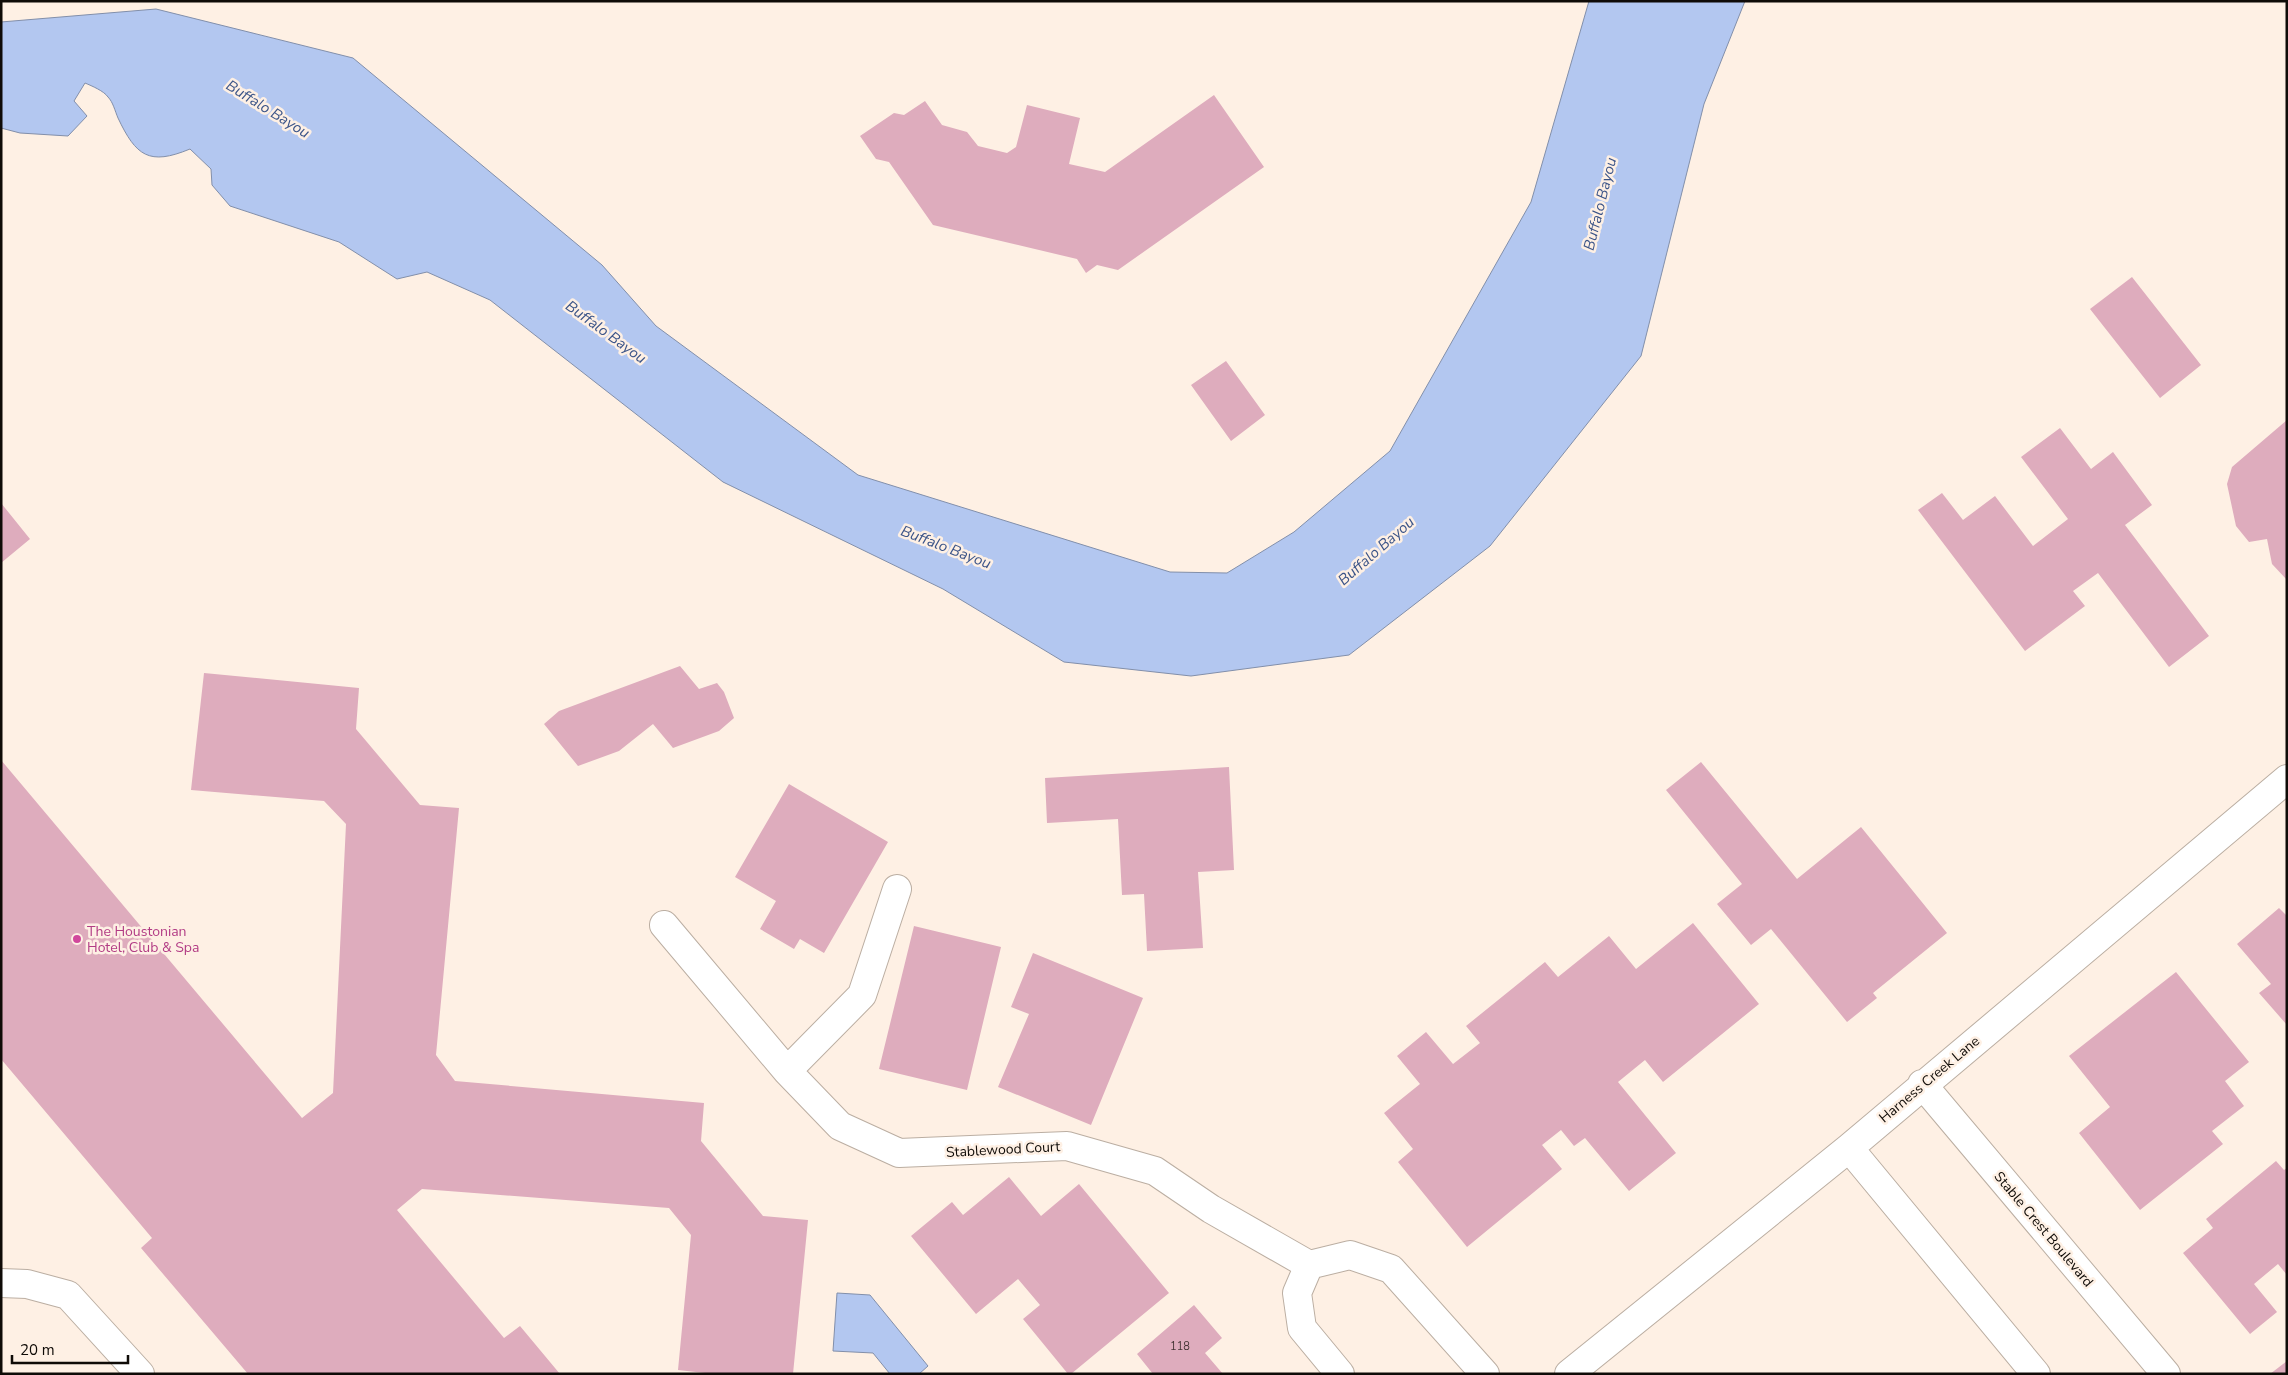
<svg xmlns="http://www.w3.org/2000/svg" width="2288" height="1375" font-family="'Nunito Sans',sans-serif">
	<rect width="100%" height="100%" fill="#fef0e4"/>
	<path fill="#b3c7f0" stroke="#828faa" d="M1589 1H1745L1704 104 1641 356 1490 546 1349 655 1191 676 1064 662 943 589 723 482 490 300 427 272 397 279 339 242 230 206 212 185 211 169 190 149C149 166 136 156 118 118 115 111 113 102 108 97 104 91 92 86 85 83L74 101 87 116 68 136 20 133 1 128V22L156 9 353 58 602 265 656 326 858 475 1170 572 1227 573 1294 532 1390 451 1531 202Z
		M837 1293 870 1295 928 1366 919 1374H890L873 1353 833 1351Z"/>
	<path fill="#deacbd" d="M1214 95 1264 167 1118 270 1097 265 1086 273 1077 259 933 225 889 162 876 159 860 136 894 113 904 115 925 101 942 125 967 132 978 146 1007 153 1016 147 1027 105 1080 118 1069 164 1105 172Z
		M2132 277 2201 365 2160 398 2090 309Z
		M1226 361 1265 415 1231 441 1191 385Z
		M2287 420V580L2272 564 2267 539 2249 542 2236 526 2227 484 2232 467Z
		M2060 428 2091 469 2113 452 2152 505 2125 525 2209 636 2169 667 2098 573 2073 591 2085 606 2025 651 1918 510 1942 493 1963 520 1995 496 2033 546 2068 519 2021 457Z
		M1 503 30 539 1 563Z
		M680 666 699 689 717 683 724 692 734 718 719 731 673 748 653 724 619 751 578 766 544 724 559 711Z
		M204 673 359 688 356 729 420 805 459 808 436 1055 455 1081 704 1103 701 1141 763 1216 808 1220 793 1374H714L678 1370 691 1235 669 1208 422 1189 397 1210 504 1338 520 1326 560 1374H248L141 1248 152 1238 1 1059V760L302 1118 333 1093 346 824 324 801 191 790Z
		M1701 762 1797 879 1861 827 1947 933 1873 993 1877 998 1847 1022 1771 929 1751 945 1717 904 1742 884 1666 790Z
		M1229 767 1234 870 1198 872 1203 948 1147 951 1144 894 1122 895 1118 819 1047 823 1045 778Z
		M789 784 888 842 824 953 800 939 794 949 760 929 776 901 735 877Z
		M2279 908 2287 916V1025L2259 993 2271 984 2237 944Z
		M1693 923 1759 1004 1663 1082 1645 1060 1618 1082 1676 1153 1629 1191 1585 1138 1574 1146 1561 1130 1542 1145 1562 1169 1467 1247 1398 1162 1413 1149 1384 1113 1420 1084 1397 1056 1426 1032 1453 1064 1480 1043 1466 1026 1545 962 1558 977 1609 936 1636 969Z
		M914 926 1001 947 967 1090 879 1069Z
		M1033 953 1143 998 1091 1125 998 1087 1029 1014 1011 1007Z
		M2176 972 2249 1062 2225 1081 2244 1106 2212 1131 2223 1144 2140 1210 2079 1133 2110 1107 2069 1056Z
		M2276 1161 2284 1170 2287 1168V1275L2278 1264 2254 1284 2277 1312 2250 1334 2183 1253 2213 1228 2206 1219Z
		M1009 1177 1041 1216 1079 1184 1169 1293 1071 1374H1068L1023 1319 1040 1305 1018 1279 976 1314 911 1236 952 1202 963 1215Z
		M1194 1305 1222 1338 1205 1353 1223 1374H1153L1137 1354Z
		M2287 1361V1374H2270Z"/>
	<g fill="none" stroke-linecap="round" stroke-linejoin="round">
		<defs>
			<path id="minor" d="M664 925 787 1071 840 1126 899 1153 1067 1146 1155 1171 1211 1209 1309 1265
				M787 1071 862 995 897 889
				M1922 1084 2166 1374
				M1849 1148 2036 1374
				M1 1283 27 1284 68 1295 140 1374
				M1340 1374 1302 1328 1297 1293 1309 1265 1350 1255 1391 1269 1485 1374
				M1569 1374 1849 1148 2287 779"/>
		</defs>
		<use href="#minor" stroke="#bbaea2" stroke-width="30"/>
		<use href="#minor" stroke="#fff" stroke-width="28"/>
	</g>
	<circle fill="#d1479c" stroke="#fef0e4" stroke-width="2" cx="77" cy="939" r="5"/>
	<g text-anchor="middle" stroke-width="5" stroke-linejoin="round" paint-order="stroke">
		<g font-size="11" fill="#433334">
			<text x="1180" y="1350">118</text>
		</g>
		<g font-size="14" fill="#b23c85" stroke="#fef0e4" text-anchor="start">
			<text x="87" y="936">The Houstonian<tspan x="87" dy="16">Hotel, Club &amp; Spa</tspan></text>
		</g>
		<g font-size="14" fill="#0f0b07" stroke="#fef0e4">
			<text transform="translate(1929 1079) rotate(-40)" y="5">Harness Creek Lane</text>
			<text transform="translate(1003 1149) rotate(-3)" y="5">Stablewood Court</text>
			<text transform="translate(2044 1229) rotate(50)" y="5">Stable Crest Boulevard</text>
		</g>
		<g font-size="15" font-style="italic" fill="#3b5488" stroke="#fef0e4">
			<text transform="translate(268 109) rotate(32)" y="5">Buffalo Bayou</text>
			<text transform="translate(1600 204) rotate(-76)" y="5">Buffalo Bayou</text>
			<text transform="translate(606 332) rotate(36)" y="5">Buffalo Bayou</text>
			<text transform="translate(946 547) rotate(21)" y="5">Buffalo Bayou</text>
			<text transform="translate(1376 551) rotate(-41)" y="5">Buffalo Bayou</text>
		</g>
	</g>
	<rect width="2288" height="1375" fill="none" stroke="#0f0b07" stroke-width="5"/>
	<path d="M12 1355v8h116v-8" fill="none" stroke="#0f0b07" stroke-width="2.5"/>
	<text x="20" y="1355" font-size="15" fill="#0f0b07" stroke="#fef0e4" stroke-width="4" paint-order="stroke">20 m</text>
</svg>
